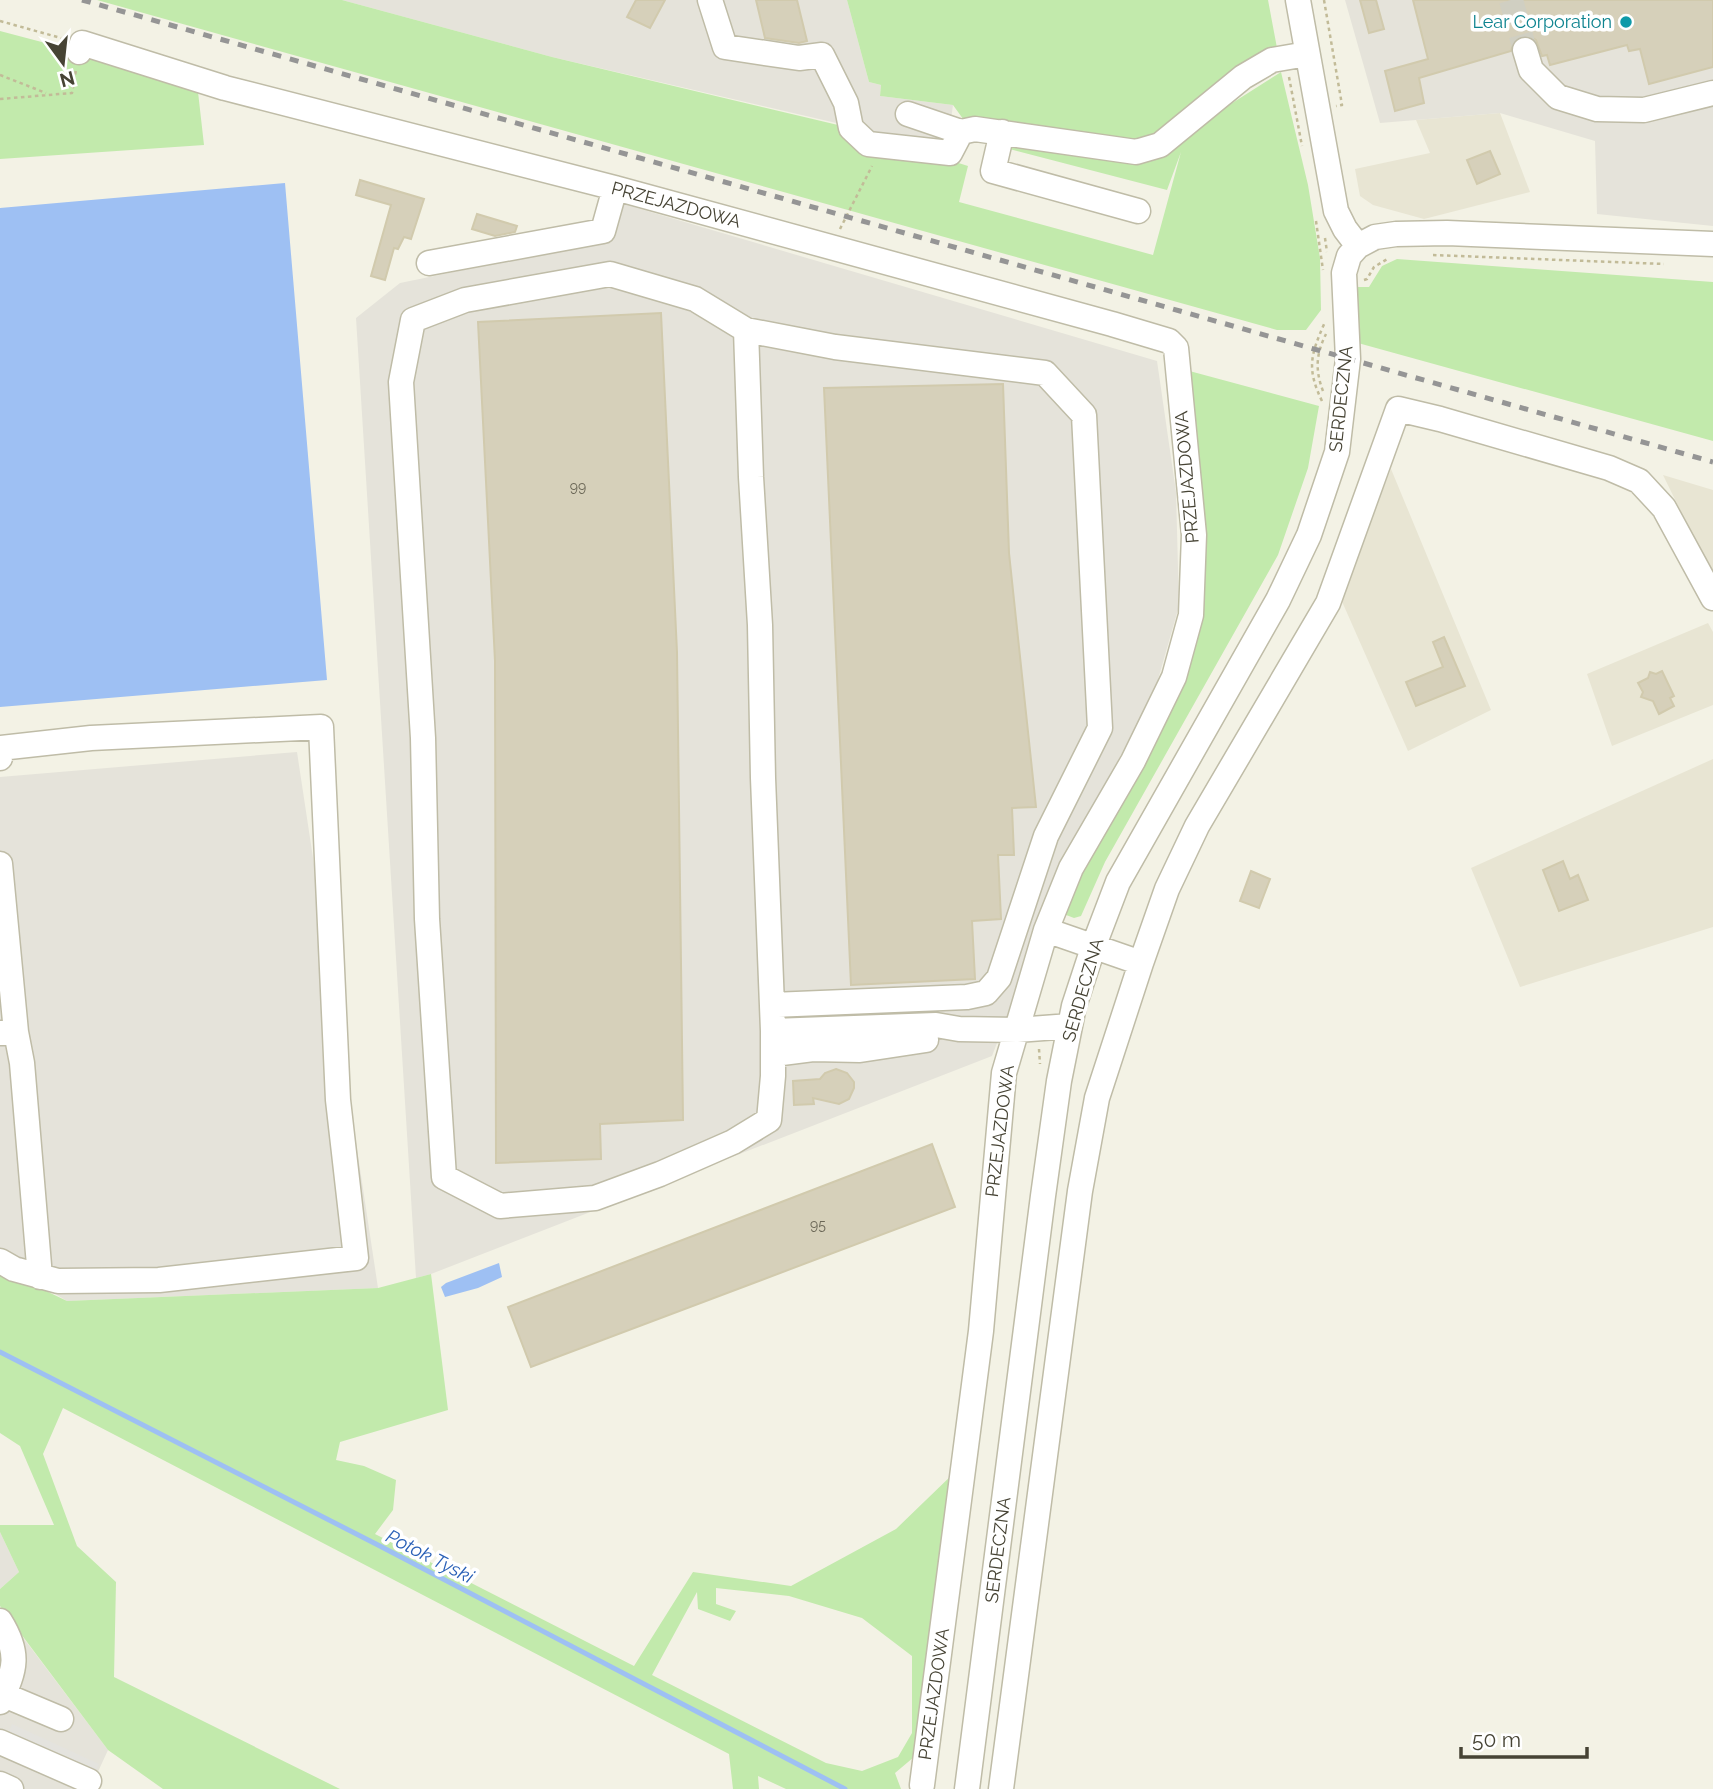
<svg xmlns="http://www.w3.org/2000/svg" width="1713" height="1789" font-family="Raleway,sans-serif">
	<rect width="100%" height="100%" fill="#f3f2e5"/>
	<path fill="#e8e5d3" d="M1500 113 1530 192 1424 219 1373 205 1360 196 1355 169 1430 153 1416 120Z
		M1391 469 1491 710 1408 751 1340 597Z
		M1663 475 1713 490V578V577Z
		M1708 623 1713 632V705L1612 746 1587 674Z
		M1713 759V927L1520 987 1471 868Z"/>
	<path fill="#e5e3da" d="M342 0H847L869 82 881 85 880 96 953 105 947 147 874 138 875 132 552 57Z
		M1345 0H1713V226L1597 214 1595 141 1500 113 1380 123Z
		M620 203 1157 361 1176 492 1179 606 1155 690 1073 846 992 1056 431 1274 416 1278 356 318 400 283 614 239Z
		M297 752 378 1288 67 1301 0 1261V777Z
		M0 1532 19 1572 0 1589Z
		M0 1607 108 1750 90 1789H0Z"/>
	<path fill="#c2eaac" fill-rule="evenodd" d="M97 0H342L552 57 838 125 968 166 959 202 1153 255 1181 152 1167 190 979 141 953 105 880 96 881 85 869 82 847 0H1268L1277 48 1185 139 1226 107 1281 72 1308 185 1320 258 1321 310 1306 330H1277Z
		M0 31 197 83 204 145 0 159Z
		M1397 259 1713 282V441L1358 343 1357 287H1369L1382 266Z
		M1182 369 1319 406 1308 468 1278 555 1105 862 1081 916 1074 918 1061 913 1196 617Z
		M0 1269 67 1301 378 1288 431 1274 448 1410 340 1442 336 1460 364 1466 396 1480 393 1510 375 1534 634 1666 693 1572 791 1586 896 1529 955 1472 914 1757 895 1773 901 1789H786L758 1776 759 1789H733L729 1754 63 1408 43 1454 77 1546 116 1582 114 1677 340 1789H163L108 1750 0 1606V1589L19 1572 0 1532V1525H54L20 1446 0 1433ZM716 1588 789 1596 862 1618 912 1656V1733L898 1757 862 1771 826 1763 652 1675 697 1592 698 1609 730 1621 736 1611 716 1604Z"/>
	<path fill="#e4e3de" d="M12 1724 99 1764 93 1776 7 1736Z"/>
	<path fill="#9ec0f3" d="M285 183 327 680 0 707V208Z
		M499 1263 502 1277 478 1288 445 1297 441 1287 446 1283Z"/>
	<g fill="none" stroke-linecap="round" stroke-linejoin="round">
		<path stroke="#9ec0f3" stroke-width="5" d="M0 1352 376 1544 845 1789"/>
	</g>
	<path fill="#d6d0ba" stroke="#d1caad" stroke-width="2" d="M636 0H665L650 28 627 17Z
		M756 0H797L807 41 799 43 765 38Z
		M1360 0H1376L1384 29 1369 33Z
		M1413 0H1713V67L1649 84 1640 49 1629 51 1627 45 1550 65 1547 55 1542 56 1536 40 1529 36H1521L1514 40 1511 51 1419 78 1424 103 1395 111 1385 71 1428 59Z
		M1490 151 1500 174 1477 184 1467 160Z
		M360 180 424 199 411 239 404 237 398 249 394 248 385 280 371 276 391 205 356 195Z
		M477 214 517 226 515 232 495 236 472 229Z
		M661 313 677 652 683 1120 600 1124 601 1159 496 1163 495 661 478 322Z
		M1003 384 1009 553 1036 807 1012 808 1014 855H998L1001 919 972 921 975 979 851 985 824 388Z
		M1444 637 1465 686 1416 706 1406 682 1443 667 1433 642Z
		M1662 671 1674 696 1670 698 1674 706 1659 714 1653 701 1641 697 1643 692 1638 683 1648 678 1650 672 1656 674Z
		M1563 861 1570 879 1578 875 1588 900 1559 911 1543 870Z
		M1251 871 1270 879 1259 908 1240 901Z
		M836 1069 847 1073 854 1082V1088L849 1099 839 1104 813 1098 814 1104 794 1105 793 1081 820 1079 825 1073Z
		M932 1144 955 1207 531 1367 508 1307Z"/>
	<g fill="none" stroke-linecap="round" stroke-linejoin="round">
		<path stroke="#d0cfc2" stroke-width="24" stroke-dasharray="24 12" stroke-linecap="butt" d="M1511 0 1525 50"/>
		<defs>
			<path id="minor" d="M710 0 725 47 799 58 822 55 846 103 851 128 868 144 950 153 961 132 975 129 1136 152 1160 145 1243 77 1272 60 1307 54
				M1298 0 1336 211 1345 229 1358 246
				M1525 50 1531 70 1558 97 1597 109 1644 110 1713 93
				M79 52 82 43 225 88 615 188 1112 324 1169 341 1176 348 1194 535 1191 615 1174 677 1133 761 1071 868 1046 930 1004 1073 981 1331 922 1785
				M908 114 961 132
				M1002 132 993 171 1138 211
				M429 263 603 231 615 188
				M746 330 835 347 1045 373 1084 415 1100 728 1046 836 999 978 986 993 967 997 772 1005
				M0 758V748L91 738 321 727 338 1100 356 1258 159 1280 58 1281 14 1269 0 1261
				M0 864 16 1032 0 1033
				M1046 930 1141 963
				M773 1031V1076L769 1120 733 1142 660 1174 595 1198 500 1206 444 1177 427 919 423 738 401 382 413 320 465 300 610 274 695 299 746 330 751 477 760 625 763 778 773 1031 936 1025 959 1029 1017 1030 1070 1026
				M16 1032 22 1063 40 1277
				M774 1054 813 1049 860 1050 926 1040
				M0 1621C20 1653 16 1669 0 1702
				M4 1695 61 1719
				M0 1742 89 1781
				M0 1784 11 1789
				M967 1789 1043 1196 1059 1081 1074 1006 1094 945 1118 882 1278 600 1309 535 1337 452 1348 359 1344 273 1349 256 1358 246 1375 237 1396 234 1447 233 1713 244
				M1001 1789 1080 1191 1097 1098 1141 963 1167 889 1197 826 1328 603 1398 409 1440 419 1609 468 1639 481 1664 508 1713 598"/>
		</defs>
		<use href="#minor" stroke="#bfbca7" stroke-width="27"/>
		<path stroke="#c2bb98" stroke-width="2.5" stroke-dasharray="3.5 3.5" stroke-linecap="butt" d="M1324 0 1342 105 1336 106
			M0 21 61 38
			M0 75 46 93
			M1289 77 1302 146
			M0 99 72 93 76 70
			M1316 221 1323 270
			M840 229 872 166
			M1325 238 1327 252
			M1433 255 1664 264
			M1364 280 1367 279 1374 267 1389 258
			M1323 391C1315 370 1316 354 1326 334
			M1322 401C1306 368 1311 354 1325 322
			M1039 1049 1040 1064"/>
		<use href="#minor" stroke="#fff" stroke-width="24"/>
		<path stroke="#959595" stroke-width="5" stroke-dasharray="9 9" stroke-linecap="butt" d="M82 0 1713 462"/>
	</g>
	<circle fill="#0f9aa8" stroke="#fff" stroke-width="2.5" cx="1626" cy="22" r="7"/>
	<g text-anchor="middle" stroke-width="7" stroke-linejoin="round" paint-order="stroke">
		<g font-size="14" fill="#6a6656">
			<text x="578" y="492">99</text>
			<text x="818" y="1230">95</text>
		</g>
		<g font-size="18" fill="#0d838f" stroke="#fff" text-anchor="end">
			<text x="1612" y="28">Lear Corporation</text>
		</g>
		<g font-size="18" fill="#464334" stroke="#fff">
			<text transform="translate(676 205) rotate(15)" y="6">PRZEJAZDOWA</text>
			<text transform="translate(1341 399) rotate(-84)" y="6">SERDECZNA</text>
			<text transform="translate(1187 477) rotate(-95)" y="6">PRZEJAZDOWA</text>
			<text transform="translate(1083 990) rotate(-74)" y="6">SERDECZNA</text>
			<text transform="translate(1000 1131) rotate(-83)" y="6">PRZEJAZDOWA</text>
			<text transform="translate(998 1550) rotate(-83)" y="6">SERDECZNA</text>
			<text transform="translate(934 1694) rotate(-82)" y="6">PRZEJAZDOWA</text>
		</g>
		<g font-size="19" font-style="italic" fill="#2960b7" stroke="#fff">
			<text transform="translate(430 1556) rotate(27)" y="7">Potok Tyski</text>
		</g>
	</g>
	<g transform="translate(63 63) rotate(165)" stroke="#ffffff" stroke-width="5" paint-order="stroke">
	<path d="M0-5L12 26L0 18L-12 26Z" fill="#464334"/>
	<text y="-10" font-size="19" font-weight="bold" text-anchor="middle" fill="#464334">N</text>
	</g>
	<path d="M1461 1747v10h126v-10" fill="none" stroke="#464334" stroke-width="3.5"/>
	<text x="1472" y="1747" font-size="21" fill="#464334" stroke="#ffffff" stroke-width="5" paint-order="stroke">50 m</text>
</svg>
